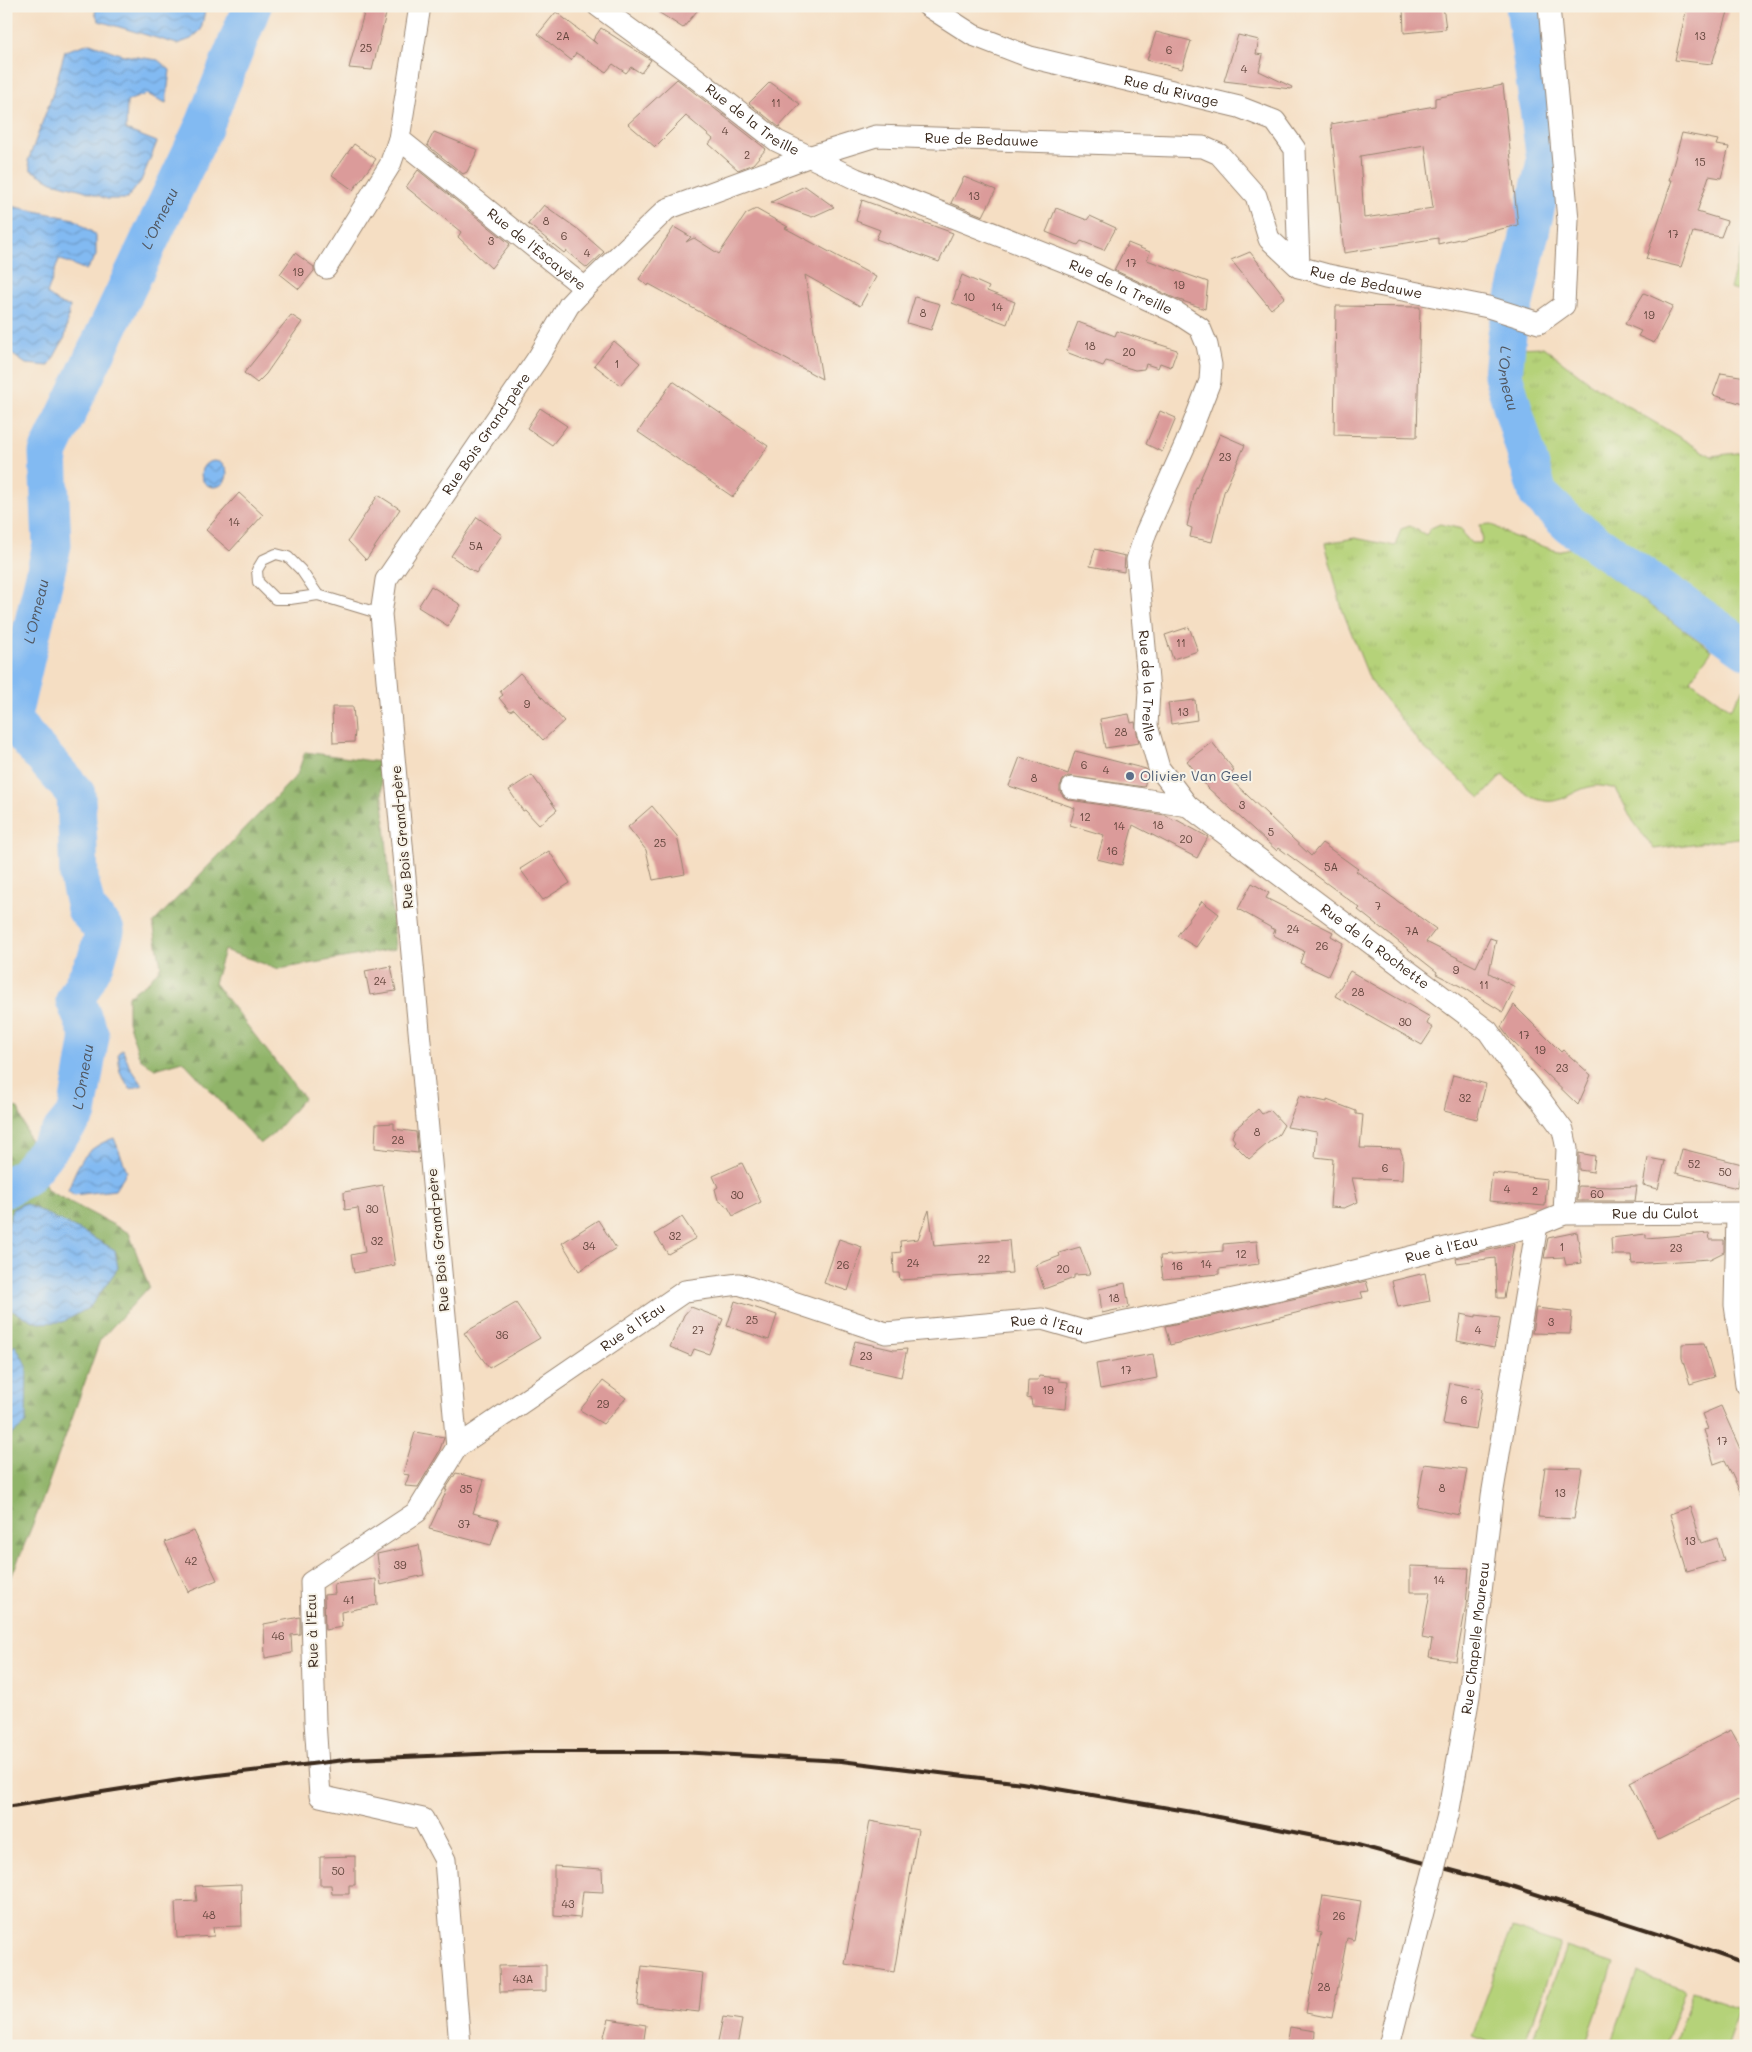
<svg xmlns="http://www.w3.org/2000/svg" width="1752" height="2052" font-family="Mali,sans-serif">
	<defs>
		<pattern id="grass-tufts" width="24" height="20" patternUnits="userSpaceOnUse" patternTransform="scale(1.25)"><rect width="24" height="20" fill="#b5d279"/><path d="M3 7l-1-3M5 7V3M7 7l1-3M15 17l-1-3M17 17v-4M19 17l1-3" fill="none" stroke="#9db468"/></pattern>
		<pattern id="forest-firs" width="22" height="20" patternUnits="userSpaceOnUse" patternTransform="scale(1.25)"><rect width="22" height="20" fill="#90b469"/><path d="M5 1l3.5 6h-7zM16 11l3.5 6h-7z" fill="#779356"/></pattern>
		<pattern id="water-waves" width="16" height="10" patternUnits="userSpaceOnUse" patternTransform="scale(1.25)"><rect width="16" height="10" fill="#82baf2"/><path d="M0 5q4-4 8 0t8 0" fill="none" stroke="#6c97c3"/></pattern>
	</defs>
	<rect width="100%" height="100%" fill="#f7f3e8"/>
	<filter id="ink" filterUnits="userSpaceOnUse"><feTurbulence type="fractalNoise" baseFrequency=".02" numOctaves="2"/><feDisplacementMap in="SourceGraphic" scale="10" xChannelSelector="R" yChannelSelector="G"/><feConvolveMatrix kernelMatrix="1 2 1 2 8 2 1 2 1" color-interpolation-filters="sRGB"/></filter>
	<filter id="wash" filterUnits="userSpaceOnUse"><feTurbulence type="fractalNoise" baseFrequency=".0096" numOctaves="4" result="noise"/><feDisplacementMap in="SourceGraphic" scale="20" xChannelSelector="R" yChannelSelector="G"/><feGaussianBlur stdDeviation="1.12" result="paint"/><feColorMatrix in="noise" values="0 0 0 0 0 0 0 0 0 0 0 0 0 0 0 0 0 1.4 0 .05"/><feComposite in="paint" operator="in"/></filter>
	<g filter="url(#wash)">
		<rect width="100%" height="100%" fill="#f5dec3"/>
		<path fill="url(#grass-tufts)" stroke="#787e4c" d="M1746 235V292L1730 288Z
			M1543 347 1597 388 1711 456 1746 452V638L1566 510 1549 490 1515 382 1516 348Z
			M1440 524 1462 529 1464 535 1471 543H1481L1482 536 1480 525 1491 524 1512 536 1557 551 1574 547 1586 559 1712 650 1690 680 1730 709 1744 689 1746 690V837L1654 849 1633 821 1616 789C1607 787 1597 784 1589 787 1568 792 1561 807 1537 799 1525 795 1512 782 1502 775L1481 798 1421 745 1370 680 1342 609 1325 543 1355 538 1395 546 1401 529 1410 526 1426 535 1431 528Z"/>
		<path fill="url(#forest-firs)" stroke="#666f44" d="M305 752 380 762 395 949 279 969 224 950 214 983 304 1098 273 1134 260 1144 183 1061 155 1069 140 1059 128 1021V996L149 981 161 966 153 923 297 775Z
			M6 1106 18 1108 47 1190 129 1233 149 1287 100 1340 41 1504 10 1580 6 1581Z"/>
		<path fill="#b5d279" stroke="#787e4c" d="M1512 1928 1560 1944 1523 2046H1498L1472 2036Z
			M1566 1947 1614 1963 1585 2046H1530Z
			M1637 1973 1685 1989 1665 2046H1610Z
			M1693 1992 1741 2008 1728 2046H1673Z"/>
		<path fill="url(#water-waves)" stroke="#5e7288" d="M97 6H206L201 30 191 39 177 44 99 21 95 13Z
			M90 43 123 55 158 60 170 70 166 103 147 94 127 101 126 130 157 142 141 181 127 199H107L83 190 52 182 31 170 28 161 53 93 65 51Z
			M6 205 74 219 96 235V256L86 270 59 259 47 294 62 305 70 306 65 337 49 366 26 364 6 350Z
			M201 474a13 13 0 1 1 26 0a13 13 0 1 1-26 0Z
			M123 1049 129 1066 143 1085 130 1089 120 1072 118 1053Z
			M114 1138 127 1171 115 1190 74 1195 68 1190C79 1161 84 1149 114 1138Z
			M24 1203 83 1232 115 1250 118 1268 90 1307 63 1322 38 1323 6 1308V1232L12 1209Z
			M15 1345 27 1366 26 1423 6 1440V1353Z"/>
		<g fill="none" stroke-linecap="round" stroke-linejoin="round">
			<g stroke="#82baf2" stroke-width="39">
				<path id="s1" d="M1525 6 1546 161 1507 334 1503 375 1538 494 1569 524 1746 649"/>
				<path id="s2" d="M6 1188 26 1176 77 1113 90 1036 75 1000 96 961 105 931 86 909 79 878 76 794 11 720 52 545 48 453 205 124 252 6"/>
			</g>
		</g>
		<g id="blocks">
			<path fill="#db9b9a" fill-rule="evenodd" d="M366 6H388L372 70 349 68Z
				M649 6H701L683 28Z
				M1403 6H1443L1446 29 1404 33Z
				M1687 7 1728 12 1712 64 1675 60Z
				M556 12 597 44 593 40 601 28 651 60 641 73 631 67 626 73 613 64 606 72 576 53 571 60 538 34Z
				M1156 32 1191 41 1182 69 1147 60Z
				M1238 35 1259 40 1256 54 1263 55 1259 71 1292 87 1291 89 1224 81Z
				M677 79 766 149 753 164 738 170 709 144 713 139 686 116 655 147 628 124Z
				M770 82 800 104 779 127 749 103Z
				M1503 85 1518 225 1438 244V238L1344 253 1331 124 1435 106V98ZM1425 145 1433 208 1364 218 1360 156Z
				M434 132 478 150 467 172 463 174 427 145Z
				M1682 133 1718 140 1716 145 1729 147 1721 178 1709 176 1697 212 1727 221 1721 237 1693 232 1681 267 1646 259 1672 180H1669Z
				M354 144 376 159 353 190 332 175Z
				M418 170 510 244 491 268 458 237 461 232 406 187Z
				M964 177 996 190 983 216 951 203Z
				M805 186 834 207 812 217 771 202Z
				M862 200 953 233 939 262 876 239 880 230 856 221Z
				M544 205 579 230 604 252 587 268 566 251 564 253 528 224Z
				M1056 208 1087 220 1090 216 1116 228 1104 250 1081 241 1078 245 1046 232Z
				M756 209 788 227 785 228 876 277 860 306 805 275 822 379 649 284 648 286 639 279 674 227 691 237 686 242 694 238 719 254 746 214Z
				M1128 243 1150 252 1147 260 1208 282 1205 309 1174 298 1114 270Z
				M1250 252 1285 297 1271 309 1231 260Z
				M295 253 314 267V271L299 289 280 274Z
				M962 275 989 287 987 291 1015 302 1007 324 952 303Z
				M1644 293 1673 306 1654 343 1638 336 1641 331 1625 324Z
				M915 297 940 304 931 330 907 323Z
				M1336 306 1420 307 1417 437 1334 435Z
				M291 315 302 322 266 374 257 383 244 373Z
				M1078 322 1115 336 1117 331 1177 350 1171 367 1160 363 1158 368 1146 364 1144 369 1135 370 1106 361 1103 366 1066 352Z
				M614 341 640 363 620 385 594 365Z
				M1721 373 1746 377V405L1713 395Z
				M673 381 768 446 733 497 638 432Z
				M540 408 567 426 552 445 527 428Z
				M1160 411 1176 418 1162 452 1146 444Z
				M1220 434 1245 445 1224 492 1212 542 1190 537 1192 528 1187 526 1195 491Z
				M239 493 263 515 230 551 206 530Z
				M378 495 400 509 366 560 348 541Z
				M477 517 502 535 476 573 451 556Z
				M1095 549 1125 556 1124 572 1090 566Z
				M431 586 461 605 448 626 418 607Z
				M1189 627 1198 651 1173 659 1165 635Z
				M520 673 564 721 543 740 514 709 510 711 499 698 503 695 500 691Z
				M1195 700 1197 720 1171 724 1168 703Z
				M332 707H353L355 731 354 742 333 743Z
				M1129 714 1131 723 1135 722 1139 743 1105 748 1100 719Z
				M1212 742 1234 770 1227 776 1311 856 1322 843 1358 869 1356 871 1436 929 1426 942 1476 967 1490 938 1496 940 1489 973 1515 987 1503 1012 1466 989 1436 974 1437 972 1358 910 1360 908 1279 848 1277 851 1208 788 1187 761Z
				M1075 751 1146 769 1148 773 1144 787 1068 776 1063 780 1060 786V792L1064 797 1070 800 1165 815 1174 820 1175 819 1208 837 1197 858 1133 825 1122 865 1097 859 1104 835 1070 825 1075 808 1009 786 1020 757 1068 774Z
				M532 775 557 810 539 825 525 810 523 811 509 790Z
				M652 806 677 836 685 874 653 880 646 850 628 827Z
				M549 851 570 883 543 900 520 869Z
				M1252 883 1269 893 1266 898 1333 932 1331 936 1343 943 1328 976 1300 963 1304 951 1273 935 1275 930 1238 909Z
				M1202 901 1219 914 1196 947 1177 936Z
				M391 966 396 991 370 995 365 971Z
				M1350 971 1430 1017 1427 1024 1433 1028 1422 1045 1335 996Z
				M1514 1005 1561 1052 1563 1050 1591 1075 1578 1105 1509 1038 1501 1027Z
				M1453 1075 1486 1084 1477 1119 1444 1111Z
				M1299 1096 1327 1102V1100L1356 1111V1114L1363 1115 1360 1148 1400 1149 1403 1157 1402 1180 1352 1178 1358 1202 1344 1208 1330 1207 1333 1159 1315 1157 1317 1132 1287 1127Z
				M1258 1109 1262 1114 1270 1110 1284 1125 1279 1134 1249 1159 1233 1143 1235 1141 1232 1137 1235 1129Z
				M394 1123V1129L416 1132 418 1153 375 1148 376 1124Z
				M1682 1149 1742 1164 1737 1188 1676 1173Z
				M1579 1153 1595 1156 1593 1172 1579 1170Z
				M1648 1158 1665 1161 1658 1189 1643 1185Z
				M742 1163 761 1202 733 1216 728 1207 718 1200 715 1189 718 1187 713 1176Z
				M1492 1173 1547 1179 1545 1206 1489 1201Z
				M383 1185 395 1265 354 1273 351 1255 365 1252 358 1208 345 1210 344 1192Z
				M1578 1186 1611 1187 1637 1186 1635 1201H1577Z
				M929 1210 934 1246 1009 1240 1012 1273 900 1280 899 1273H894L893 1253 901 1252 900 1241 918 1239Z
				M682 1217 696 1238 668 1254 655 1234Z
				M598 1220 616 1248 579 1271 562 1243Z
				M1577 1232 1582 1263 1566 1265 1564 1257 1544 1258 1548 1238Z
				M1709 1233 1710 1240H1724V1252L1710 1259 1632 1264 1631 1255H1612L1611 1238 1646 1234V1238Z
				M839 1239 862 1247 848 1291 824 1283Z
				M1257 1241 1259 1264 1219 1269V1274L1163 1279 1160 1256 1223 1251V1244Z
				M1514 1244 1504 1298H1497L1495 1258 1457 1263 1456 1258Z
				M1080 1247 1090 1274 1074 1275V1278L1044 1289 1036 1265 1060 1256 1059 1253Z
				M1425 1273 1430 1301 1398 1307 1392 1281Z
				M1366 1281 1369 1291 1361 1292 1363 1298 1335 1303 1170 1345 1165 1326 1302 1297Z
				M1125 1283 1129 1307 1102 1313 1099 1289Z
				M735 1301 777 1315 769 1340 727 1326Z
				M516 1303 540 1338 489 1368 464 1333Z
				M691 1307 723 1319 709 1354 694 1349 691 1356 670 1347 684 1315Z
				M1536 1308 1572 1312 1570 1334 1532 1333Z
				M1461 1314 1476 1317V1315L1500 1318 1494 1348 1457 1341Z
				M855 1341 894 1350 907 1349 901 1377 849 1365Z
				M1704 1343 1714 1377 1690 1384 1682 1358V1344Z
				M1153 1354 1157 1378 1100 1389 1096 1364Z
				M1039 1376 1059 1378V1381L1068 1382 1066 1409 1032 1406 1031 1399 1027 1398 1028 1380H1038Z
				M603 1381 626 1398 603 1424 580 1410Z
				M1450 1383 1483 1389 1476 1429 1443 1424Z
				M1721 1406 1741 1451 1746 1450V1504L1725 1460 1714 1464 1704 1430 1708 1429 1702 1414Z
				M415 1432 444 1437V1438L439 1452 418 1487 405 1486 409 1475 403 1474Z
				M1424 1464 1467 1469 1459 1515 1417 1506Z
				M1545 1467 1582 1468 1574 1519 1538 1517Z
				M456 1473 484 1480 473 1513 499 1520 491 1545 429 1529 447 1490H445Z
				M1690 1507 1702 1543 1717 1538 1724 1560 1687 1571 1670 1514Z
				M194 1531 217 1580 188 1592 165 1542Z
				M419 1545 424 1575 381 1585 377 1554Z
				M1410 1566 1469 1568 1466 1606 1456 1661 1429 1657 1432 1640 1422 1638 1430 1592H1410Z
				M376 1579 377 1605 341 1612 342 1627 325 1630 324 1595 335 1594 334 1584Z
				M300 1617V1634L291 1635 292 1653 265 1658 264 1624Z
				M1731 1730 1746 1757V1796L1658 1840 1630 1782Z
				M870 1821 918 1830 894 1972 845 1964Z
				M355 1856V1885H349V1894H332L331 1885H320V1857Z
				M554 1866 602 1869 603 1892 583 1891 580 1918 554 1916Z
				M241 1884 242 1926 213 1927 214 1936 177 1938 175 1902 197 1901 195 1886Z
				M1323 1895 1361 1901 1354 1940 1347 1938 1332 2018 1306 2013 1321 1933 1317 1932Z
				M546 1965V1991L500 1992 499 1966Z
				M642 1966 703 1973 699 2012 637 2005Z
				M723 2017 742 2020 737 2046H717Z
				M609 2019 646 2025 643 2046H601Z
				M1290 2027 1315 2031 1314 2046H1287Z"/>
		</g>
	</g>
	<g filter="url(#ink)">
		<use href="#blocks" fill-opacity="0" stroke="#988470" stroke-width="1"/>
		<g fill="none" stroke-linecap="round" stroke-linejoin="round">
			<defs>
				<path id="lane" d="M318 595 290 599H275L258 582 257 570 263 560 276 554 288 557 301 570 318 595 381 614"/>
				<g id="street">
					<path id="s3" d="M420 6 399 139 585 288 667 209 808 157 876 136 1203 147 1219 154 1256 196 1269 239 1299 267 1328 275 1488 307 1539 323 1564 305 1568 220 1549 6"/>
					<path id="s4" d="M598 6 692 75 777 141 856 179 1081 268 1177 313 1200 328 1207 345 1211 365 1210 381 1186 443 1146 532 1137 560 1149 691 1147 726 1159 768 1188 806"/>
					<path id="s5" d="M928 6 973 35 1030 57 1239 107 1275 121 1295 149 1299 267"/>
					<path d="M326 268 390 165 399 139"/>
					<path id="s6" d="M1072 788 1188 806 1488 1031 1513 1067 1540 1099 1563 1130 1567 1149 1564 1214"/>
					<path d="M1737 1214 1735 1305 1746 1384"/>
					<path id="s7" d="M457 1447 381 614 386 580 538 358 569 305 585 288"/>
					<path id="s8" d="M1448 1815 1469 1696 1492 1496 1537 1225"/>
					<path id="s9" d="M460 2046 445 1860 423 1819 320 1796 315 1721 311 1582 417 1512 457 1447 685 1291 739 1284 886 1333 1042 1319 1084 1331 1299 1285 1537 1225 1564 1214 1746 1213"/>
					<path d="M1389 2046 1427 1896"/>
				</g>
			</defs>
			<use href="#lane" stroke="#988470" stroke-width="12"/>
			<use href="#street" stroke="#988470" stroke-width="23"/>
			<use href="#lane" stroke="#fff" stroke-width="10"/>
			<use href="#street" stroke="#fff" stroke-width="21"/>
			<path stroke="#3b2a1e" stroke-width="4" d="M6 1807 192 1778 353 1759 526 1752H680L841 1761 1022 1783 1198 1813 1354 1844 1514 1887 1660 1934 1746 1964"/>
			<defs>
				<path id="street-bridge" d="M1427 1896 1448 1815"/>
			</defs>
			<use href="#street-bridge" stroke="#988470" stroke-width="23" stroke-linecap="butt"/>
			<use href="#street-bridge" stroke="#fff" stroke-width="21"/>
		</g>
	</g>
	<circle fill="#5c6f8a" stroke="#f7f3e8" stroke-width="2" cx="1130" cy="776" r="5"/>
	<g text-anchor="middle" stroke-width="4" stroke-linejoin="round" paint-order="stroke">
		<g font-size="11" fill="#63463d">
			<text x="563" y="40">2A</text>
			<text x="1700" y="40">13</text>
			<text x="366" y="52">25</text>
			<text x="1169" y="54">6</text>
			<text x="1244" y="73">4</text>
			<text x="776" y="107">11</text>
			<text x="725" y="135">4</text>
			<text x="747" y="159">2</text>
			<text x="1700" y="166">15</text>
			<text x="974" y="200">13</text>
			<text x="546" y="225">8</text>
			<text x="1673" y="238">17</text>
			<text x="564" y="240">6</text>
			<text x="491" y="245">3</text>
			<text x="587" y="257">4</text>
			<text x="1131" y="267">17</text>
			<text x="298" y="276">19</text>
			<text x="1179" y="289">19</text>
			<text x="969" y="301">10</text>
			<text x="997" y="311">14</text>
			<text x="923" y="317">8</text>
			<text x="1649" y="319">19</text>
			<text x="1090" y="350">18</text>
			<text x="1129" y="356">20</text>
			<text x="617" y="368">1</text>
			<text x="1225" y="461">23</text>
			<text x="234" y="526">14</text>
			<text x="476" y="550">5A</text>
			<text x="1181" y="647">11</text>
			<text x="527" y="708">9</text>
			<text x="1183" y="716">13</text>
			<text x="1121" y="736">28</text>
			<text x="1084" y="769">6</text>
			<text x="1106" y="774">4</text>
			<text x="1034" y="782">8</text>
			<text x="1242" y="809">3</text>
			<text x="1085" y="821">12</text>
			<text x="1158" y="829">18</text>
			<text x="1119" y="830">14</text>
			<text x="1271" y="836">5</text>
			<text x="1186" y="843">20</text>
			<text x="660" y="847">25</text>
			<text x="1112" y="855">16</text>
			<text x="1331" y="871">5A</text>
			<text x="1378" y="910">7</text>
			<text x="1293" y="933">24</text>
			<text x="1412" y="935">7A</text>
			<text x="1322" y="950">26</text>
			<text x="1456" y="974">9</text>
			<text x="380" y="985">24</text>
			<text x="1484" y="989">11</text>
			<text x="1358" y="996">28</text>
			<text x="1405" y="1026">30</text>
			<text x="1524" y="1039">17</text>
			<text x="1540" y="1054">19</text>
			<text x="1562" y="1072">23</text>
			<text x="1465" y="1102">32</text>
			<text x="1257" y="1136">8</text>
			<text x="398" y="1144">28</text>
			<text x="1694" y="1168">52</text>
			<text x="1385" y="1172">6</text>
			<text x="1725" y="1176">50</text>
			<text x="1507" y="1193">4</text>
			<text x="1535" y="1195">2</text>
			<text x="1597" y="1198">60</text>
			<text x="737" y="1199">30</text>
			<text x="372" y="1213">30</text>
			<text x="675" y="1240">32</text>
			<text x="377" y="1245">32</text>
			<text x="589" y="1250">34</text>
			<text x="1562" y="1251">1</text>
			<text x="1676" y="1252">23</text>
			<text x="1241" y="1258">12</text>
			<text x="984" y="1263">22</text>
			<text x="913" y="1267">24</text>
			<text x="1206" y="1268">14</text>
			<text x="843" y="1269">26</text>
			<text x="1177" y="1270">16</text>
			<text x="1063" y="1273">20</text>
			<text x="1114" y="1302">18</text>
			<text x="752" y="1324">25</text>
			<text x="1551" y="1326">3</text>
			<text x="698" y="1334">27</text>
			<text x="1478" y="1334">4</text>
			<text x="502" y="1339">36</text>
			<text x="866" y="1360">23</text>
			<text x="1126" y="1374">17</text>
			<text x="1048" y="1394">19</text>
			<text x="1464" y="1404">6</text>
			<text x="603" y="1408">29</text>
			<text x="1722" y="1445">17</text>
			<text x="1442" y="1492">8</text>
			<text x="466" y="1493">35</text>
			<text x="1560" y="1497">13</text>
			<text x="464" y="1528">37</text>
			<text x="1690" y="1545">13</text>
			<text x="191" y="1565">42</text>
			<text x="400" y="1569">39</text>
			<text x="1439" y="1584">14</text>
			<text x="349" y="1604">41</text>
			<text x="278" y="1640">46</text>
			<text x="338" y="1875">50</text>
			<text x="568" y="1908">43</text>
			<text x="209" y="1919">48</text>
			<text x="1339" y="1920">26</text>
			<text x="523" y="1983">43A</text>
			<text x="1324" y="1991">28</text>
		</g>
		<g font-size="14" fill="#3b2a1e" stroke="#f7f3e8">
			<text dy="5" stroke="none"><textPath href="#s5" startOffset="260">Rue du Rivage</textPath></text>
			<text dy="5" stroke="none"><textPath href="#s4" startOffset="192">Rue de la Treille</textPath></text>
			<text dy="5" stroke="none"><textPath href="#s3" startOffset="814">Rue de Bedauwe</textPath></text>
			<text dy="5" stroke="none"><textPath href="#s3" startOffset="311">Rue de l'Escayère</textPath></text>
			<text dy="5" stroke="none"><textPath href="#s3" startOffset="1264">Rue de Bedauwe</textPath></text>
			<text dy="5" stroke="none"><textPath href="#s4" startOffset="598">Rue de la Treille</textPath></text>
			<text dy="5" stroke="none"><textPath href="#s7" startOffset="1048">Rue Bois Grand-père</textPath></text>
			<text dy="5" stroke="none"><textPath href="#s4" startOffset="1062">Rue de la Treille</textPath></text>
			<text transform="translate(402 837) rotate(-95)" y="5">Rue Bois Grand-père</text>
			<text dy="5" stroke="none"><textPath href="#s6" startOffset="351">Rue de la Rochette</textPath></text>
			<text dy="5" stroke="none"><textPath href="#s9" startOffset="2028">Rue du Culot</textPath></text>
			<text transform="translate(438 1240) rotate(-95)" y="5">Rue Bois Grand-père</text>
			<text dy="5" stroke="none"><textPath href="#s9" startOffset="1809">Rue à l'Eau</textPath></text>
			<text dy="5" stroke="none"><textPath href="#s9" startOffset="1404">Rue à l'Eau</textPath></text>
			<text dy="5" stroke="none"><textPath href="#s9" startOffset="969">Rue à l'Eau</textPath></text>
			<text transform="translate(312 1631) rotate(-92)" y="5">Rue à l'Eau</text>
			<text dy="5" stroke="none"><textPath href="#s8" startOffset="179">Rue Chapelle Moureau</textPath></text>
		</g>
		<g font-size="14" fill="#4e5e75" stroke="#f7f3e8" text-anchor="start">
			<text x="1140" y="781">Olivier Van Geel</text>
		</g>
		<g font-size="15" font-style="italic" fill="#50555e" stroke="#f7f3e8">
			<text dy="5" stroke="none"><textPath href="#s2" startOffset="1072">L'Orneau</textPath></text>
			<text dy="5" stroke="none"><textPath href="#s1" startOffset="379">L'Orneau</textPath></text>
			<text dy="5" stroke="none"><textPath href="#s2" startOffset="652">L'Orneau</textPath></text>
			<text dy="5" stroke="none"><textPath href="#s2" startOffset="141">L'Orneau</textPath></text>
		</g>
	</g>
	<rect width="1752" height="2052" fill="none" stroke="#f7f3e8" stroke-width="25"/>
</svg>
